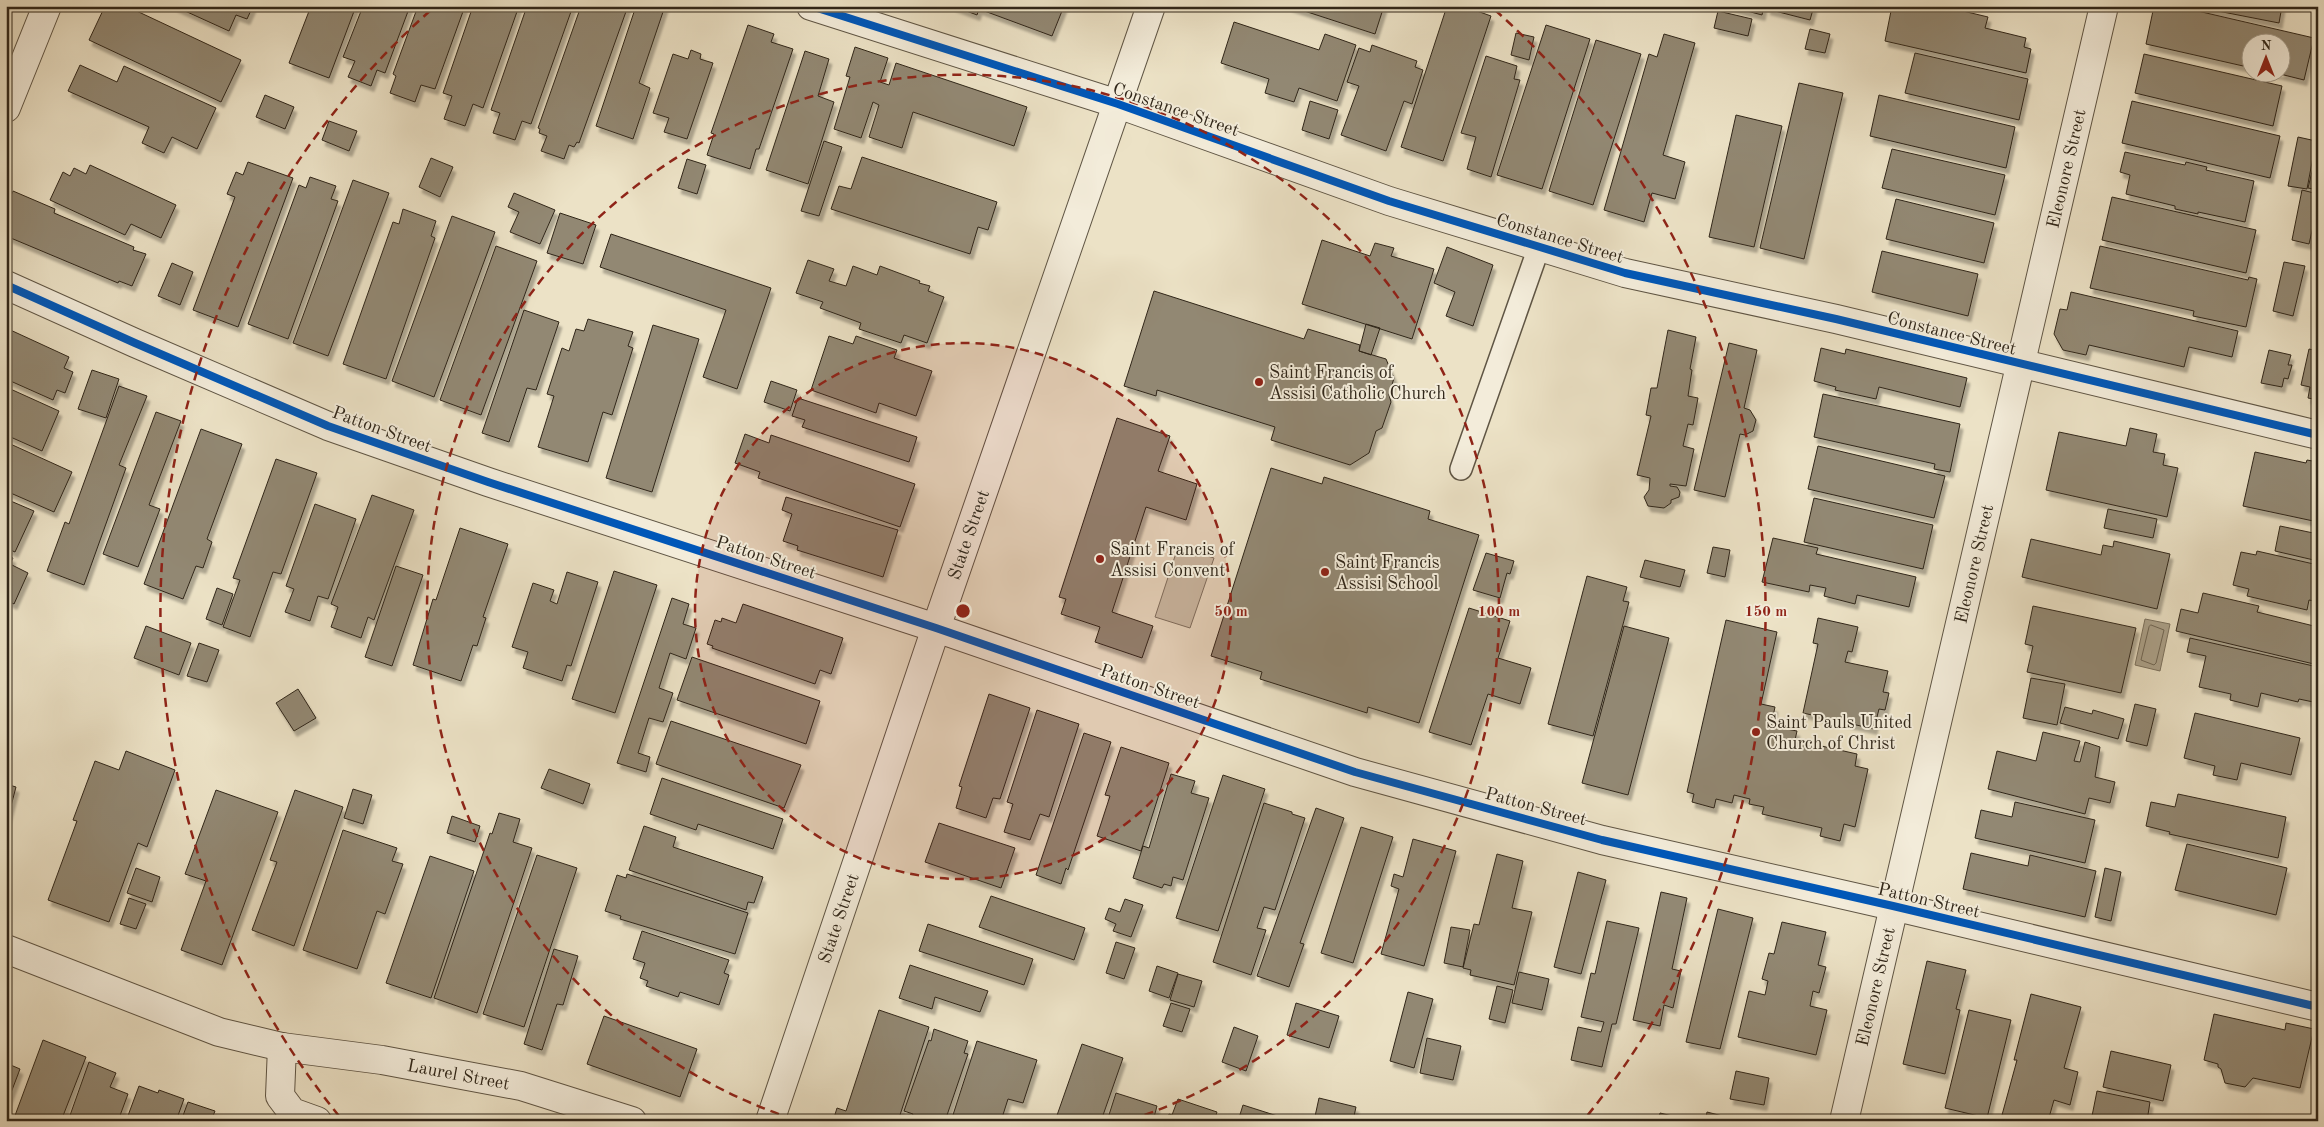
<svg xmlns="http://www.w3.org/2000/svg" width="2324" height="1127" font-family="'Old Standard TT',serif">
	<defs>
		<filter id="shadow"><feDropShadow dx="3" dy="5.5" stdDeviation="1" flood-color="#0004"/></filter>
	</defs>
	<rect width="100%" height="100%" fill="#ece2c6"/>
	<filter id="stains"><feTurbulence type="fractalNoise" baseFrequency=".004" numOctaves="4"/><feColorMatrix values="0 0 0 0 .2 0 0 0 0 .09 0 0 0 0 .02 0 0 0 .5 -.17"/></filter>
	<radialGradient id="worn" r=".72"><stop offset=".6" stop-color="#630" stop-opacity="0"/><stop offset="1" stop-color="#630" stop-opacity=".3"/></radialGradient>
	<path fill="#ccc2a9" stroke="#7e7461" d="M1178 547 1214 558 1190 628 1155 617Z"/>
	<path fill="#aca28b" stroke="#7a705d" d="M2145 619 2170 624 2160 671 2135 665Z"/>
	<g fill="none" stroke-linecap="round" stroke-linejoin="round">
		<path stroke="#6e6452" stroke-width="1" d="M2151 625 2164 630 2156 663 2154 665 2141 660 2149 627Z"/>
	</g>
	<path fill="#928873" stroke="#302619" filter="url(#shadow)" d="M105 6H126L241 60 221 102 89 40Z
		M174 6H253L247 19 236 15 229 31Z
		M311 6H356L329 78 289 63Z
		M363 6H410L385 73 377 70 371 86 348 77 355 61 343 57Z
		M418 6H465L435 89 421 85 415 102 390 93 396 76 393 74Z
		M473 6H519L483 108 473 104 465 126 444 119 452 96 443 93Z
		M527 6H573L531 124 522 121 515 140 493 133 500 113 491 110Z
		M581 6H628L579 143 577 142 574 147 569 145 564 159 541 151 547 136 539 133 540 129 538 128Z
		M636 6H665L639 83 650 88 633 139 596 126Z
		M953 6H1064L1052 36 979 9 977 15Z
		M1289 6H1384L1375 34Z
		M1447 6H1463L1491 16 1443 161 1401 147Z
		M1728 6H1764L1762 15Z
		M1768 6H1814L1810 20 1767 9Z
		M1892 6H1942L1988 17 1985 28 2026 38 2024 47 2031 49 2026 73 1885 41Z
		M2154 6H2176L2314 38 2304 80 2272 72H2282V42H2252V68L2146 44Z
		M2192 6H2282L2279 23Z
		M1718 11 1752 19 1748 36 1714 28Z
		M1234 22 1319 50 1325 34 1356 45 1337 101 1299 88 1294 102 1265 93 1269 79 1221 63Z
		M748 25 774 34 771 42 793 49 759 149H756L750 169 707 155 714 134 711 133Z
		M1546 25 1590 39 1542 189 1497 175Z
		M1810 29 1830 34 1825 53 1805 49Z
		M1516 33 1534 37 1529 60 1511 55Z
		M1664 34 1695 43 1663 155 1685 162 1675 199 1652 193 1644 222 1604 210 1649 54 1657 57Z
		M1596 40 1641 54 1593 205 1549 191Z
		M1372 45 1417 61 1415 67 1423 70 1412 104 1404 101 1386 151 1341 135 1359 86 1347 82 1359 48 1370 52Z
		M855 47 888 58 880 82 889 85 896 63 1027 107 1014 146 913 112 902 148 869 137 879 105 873 102 861 138 834 129 850 77 846 76Z
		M691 50 701 54 700 59 713 63 687 139 664 132 669 118 653 113 673 54 688 59Z
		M805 51 829 59 818 96 834 102 808 184 766 170Z
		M1915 53 2028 79 2019 120 1905 93Z
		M2144 54 2282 86 2273 126 2135 93Z
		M1486 56 1517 66 1514 79 1520 80 1491 177 1467 169 1476 137 1461 133Z
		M80 65 117 82 124 66 216 108 197 149 172 137 164 153 142 143 149 127 68 91Z
		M1799 83 1843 93 1804 259 1760 248Z
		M265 95 294 107 285 129 256 117Z
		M1879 95 2015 127 2006 168 1870 136Z
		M1310 101 1338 110 1329 139 1302 130Z
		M2132 101 2280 136 2270 178 2122 143Z
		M1736 115 1782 126 1754 247 1709 237Z
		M329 121 357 131 349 151 322 140Z
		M2298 137 2316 141 2307 189 2288 186Z
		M824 141 842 147 819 216 801 211Z
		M2318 147V190L2308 188Z
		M1892 149 2005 175 1995 215 1882 188Z
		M2125 152 2185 165 2186 162 2207 167 2206 170 2254 181 2245 222 2198 212V214L2175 209V206L2126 194 2130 175 2120 172Z
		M862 157 997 202 988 230 978 227 970 254 831 209 839 186 851 189Z
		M431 158 453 167 440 197 419 187Z
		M687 159 706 165 697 194 678 188Z
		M248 162 293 178 238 327 193 310 235 197 227 194 236 172 243 175Z
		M90 165 176 205 161 238 131 224 125 235 50 200 63 172 70 176 74 168 86 174Z
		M310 177 336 186 331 199 338 201 288 339 248 324 299 185 306 188Z
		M353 180 389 193 328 356 293 343Z
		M2302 190 2318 194V205L2309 244 2292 240Z
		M13 191 55 209 54 213 134 247 133 250 146 254 132 286 119 281 118 283 6 236V208Z
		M514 193 555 210 540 244 510 232 519 212 508 207Z
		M2112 197 2256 230 2246 273 2102 240Z
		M1896 199 1994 223 1984 263 1886 239Z
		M403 209 436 221 431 236 435 238 386 379 343 364 393 222 399 224Z
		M560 213 596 225 583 264 547 253Z
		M452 216 495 232 434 397 392 381Z
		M611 234 771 288 737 389 703 377 726 310 600 267Z
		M1322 240 1370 256 1375 243 1394 248 1391 256 1434 269 1412 339 1302 304Z
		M496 246 537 261 481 415 440 400Z
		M2100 246 2248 280 2249 277 2257 279 2246 327 2193 316 2194 311 2090 288Z
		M1447 247 1493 265 1473 326 1446 316 1455 292 1434 283Z
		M1882 251 1978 274 1968 316 1872 292Z
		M808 260 834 269 829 281 846 286 853 266 877 275 880 266 920 281 919 283 930 286 928 291 944 297 927 343 904 335 901 343 859 329 861 323 820 308 823 302 796 293Z
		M2284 262 2305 266 2293 316 2273 311Z
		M172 263 193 272 180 305 158 296Z
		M1154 291 1304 339 1308 329 1360 345 1359 351 1386 359 1394 378 1389 395 1391 402 1382 428 1376 431 1369 453 1350 465 1271 440 1275 427 1157 390 1156 396 1124 386Z
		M2071 292 2238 331 2232 357 2189 347 2184 367 2089 345 2086 355 2063 350 2054 334 2060 309 2067 310Z
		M524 310 559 322 536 390 527 388 509 442 482 433Z
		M588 319 633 332 628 346 633 348 612 415 603 412 588 462 538 447 554 396 547 394 562 348 569 351 576 329 584 331Z
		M1366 324 1380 328 1371 355 1359 351Z
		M653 325 699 339 652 492 606 478Z
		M6 328 69 357 64 368 73 372 65 393 57 390 53 400 6 379Z
		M1668 330 1696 337 1690 369 1692 370 1688 396 1698 398 1693 425 1688 424 1683 446 1694 449 1686 486 1670 484V486L1677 487 1680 492 1679 497 1671 500V503L1664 508 1648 506 1644 497 1649 490 1650 478 1637 475 1651 416 1646 415 1651 388H1657Z
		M829 336 853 344 856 336 897 350 894 358 932 371 916 416 879 403 876 413 811 390Z
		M1729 343 1757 350 1744 408 1750 410 1756 420 1753 431 1745 435 1740 434 1725 497 1694 490Z
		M1821 348 1845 354 1846 349 1967 378 1960 407 1879 387 1876 399 1835 390 1836 387 1814 381Z
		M2309 349 2318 351V400L2308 398 2310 387 2301 385Z
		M2269 350 2291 355 2288 365H2292L2288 379 2284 378 2282 387 2261 383Z
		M92 370 119 379 106 418 78 409Z
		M771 381 797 390 790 411 764 402Z
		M119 386 147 396 119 465 126 468 84 585 47 571 65 522 69 524Z
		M6 387 59 411 42 451 6 435Z
		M1823 394 1960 424 1950 472 1934 469 1935 464 1814 437Z
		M798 398 917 437 909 462 802 427 805 420 792 416Z
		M156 412 181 421 149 505 160 509 138 567 103 554Z
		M1117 418 1170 436 1158 471 1197 484 1186 520 1146 507 1112 612 1153 626 1142 658 1095 642 1100 627 1061 614 1066 599 1059 597Z
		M2130 428 2157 434 2153 452 2165 454 2163 465 2178 468 2167 517 2046 490 2059 432 2126 446Z
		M201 429 242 444 207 539 212 542 203 568 196 566 183 599 144 584Z
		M745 434 769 443 771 435 915 484 900 527 758 478 760 472 735 463Z
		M6 442 72 472 54 512 6 491Z
		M1818 446 1945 476 1934 518 1808 489Z
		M2255 452 2306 463 2307 460 2318 462V522L2243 506Z
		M276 459 317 473 281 574 273 572 250 637 223 627 240 580 233 578Z
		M1271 468 1322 484 1324 477 1430 511 1428 519 1479 535 1419 723 1368 707 1367 713 1260 679 1262 672 1211 656Z
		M372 495 414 510 374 620 368 617 361 638 331 627 338 607 331 604Z
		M786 497 898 530 883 577 797 550 798 546 783 541 792 514 782 510Z
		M1814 498 1933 525 1923 569 1804 542Z
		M6 499 34 511 15 552 6 548Z
		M315 504 356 519 328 599 318 596 310 621 285 612 294 589 286 586Z
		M2108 509 2157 519 2153 538 2104 528Z
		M2280 526 2318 534V561L2275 551Z
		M460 528 508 544 483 617 486 618 477 646 473 645 461 681 413 665 433 599 436 600Z
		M1773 538 1818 548 1816 554 1916 577 1909 607 1857 595 1855 604 1824 596 1826 588 1810 585 1809 592 1762 582Z
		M2031 539 2101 555 2103 545 2113 547 2114 541 2170 554 2157 609 2022 577Z
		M1713 547 1730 550 1725 577 1707 573Z
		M2257 551 2318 565V602L2309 600 2307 610 2247 596 2249 589 2233 585 2241 552 2256 555Z
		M1486 553 1514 561 1510 574 1507 573 1500 598 1473 590Z
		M6 555 13 558 10 564 28 573 14 604 6 600Z
		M1645 560 1685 570 1680 587 1640 577Z
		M396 566 423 575 392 666 365 657Z
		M614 571 657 585 615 713 572 699Z
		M567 572 598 582 571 666 567 665 562 681 523 668 528 652 512 647 533 583 554 590 550 601 557 604Z
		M1587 576 1627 587 1623 601 1629 602 1593 736 1548 724Z
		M217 588 233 594 222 625 206 619Z
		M2203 593 2259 606 2257 612 2318 627V665L2176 631 2181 609 2198 613Z
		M672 598 689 604 683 624 696 628 686 659 670 653 659 688 673 693 663 722 649 718 638 753 650 757 646 772 617 763Z
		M743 604 843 638 831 674 820 670 815 684 712 648 713 646 707 644 715 620 721 622 722 618 736 623Z
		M2033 606 2136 628 2121 693 2027 672 2033 646 2025 644Z
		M1469 608 1510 621 1498 658 1531 668 1520 704 1488 694 1471 745 1429 732Z
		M1818 618 1858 627 1852 652 1848 651 1845 662 1888 671 1883 692 1889 693 1885 710 1879 709 1874 729 1803 713 1818 644 1813 643Z
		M1726 620 1777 632 1761 704 1775 707 1771 726 1797 731 1795 740 1857 754 1855 766 1868 769 1855 827 1844 824 1840 841 1820 836 1822 828 1762 814 1764 807 1749 804 1750 799 1734 795 1732 803 1716 799 1714 808 1692 802 1694 794 1687 792Z
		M146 626 191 643 179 675 134 658Z
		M1624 626 1669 638 1628 795 1582 783Z
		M2190 638 2318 667V703L2299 699 2298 702 2261 693 2258 707 2230 700 2231 694 2199 687 2206 656 2187 652Z
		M199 643 219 650 207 682 187 676Z
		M692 657 820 701 806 744 677 700Z
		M2031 678 2065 684 2057 725 2023 718Z
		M298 689 316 718 294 731 276 703Z
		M989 694 1030 708 1000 799 993 798 986 818 956 808 962 787 959 786Z
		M2135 704 2156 709 2147 746 2126 741Z
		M2065 707 2092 714 2093 710 2124 719 2118 739 2060 723Z
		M1037 710 1079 724 1049 817 1040 814 1030 840 1004 832 1013 804 1007 802Z
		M2195 713 2300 738 2291 775 2241 763 2237 780 2213 775 2215 766 2184 758Z
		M671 721 801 765 784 808 656 764Z
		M2043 732 2080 741 2074 761 2080 762 2085 742 2100 747 2095 777 2115 782 2110 803 2089 798 2085 814 1988 789 1997 751 2036 761Z
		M1084 733 1111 742 1068 870 1066 868 1061 884 1036 875Z
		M1121 747 1169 763 1141 851 1097 836 1110 796 1105 795Z
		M126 751 175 770 147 847 138 843 109 922 48 900 77 821 73 820 95 761 119 770Z
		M549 769 590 784 583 804 541 788Z
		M1171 774 1195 781 1191 793 1209 798 1183 880 1173 877 1171 886 1164 884 1162 888 1133 878 1143 846 1149 848Z
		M1223 775 1265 789 1218 931 1176 918Z
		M662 778 783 819 773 849 698 824 696 830 650 814Z
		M6 784 16 787 6 825Z
		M353 789 372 795 363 824 344 818Z
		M216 790 278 812 222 965 181 950 206 881 185 874Z
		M295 790 343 807 294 946 252 930 277 862 270 860Z
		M2178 794 2286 817 2278 858 2169 834 2170 832 2146 826 2151 802 2175 807Z
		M2015 802 2095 820 2085 863 1975 838 1981 810 2012 817Z
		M1264 803 1292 812V814L1305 818 1275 910 1264 907 1257 928 1266 930 1251 975 1213 962Z
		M1316 808 1344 818 1300 943 1304 944 1289 987 1257 976Z
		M499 813 520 819 513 842 532 848 477 1013 434 998 490 833 492 834Z
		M452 816 480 826 475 842 447 833Z
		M939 823 1015 848 1001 888 925 862Z
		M644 826 676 837 673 847 763 877 754 903 748 902 746 910 629 870Z
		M1361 827 1393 837 1353 963 1321 953Z
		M343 830 397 848 392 861 403 864 385 914 377 911 357 969 303 950Z
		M1413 839 1456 851 1424 966 1381 954 1399 889 1391 886 1394 874 1403 877Z
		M2187 844 2287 868 2276 915 2175 890Z
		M1971 853 2028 866 2030 855 2096 871 2085 917 1963 889Z
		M1497 854 1523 861 1512 908 1532 912 1514 985 1470 975 1471 970 1463 968 1474 924 1479 925Z
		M537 855 577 868 524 1027 483 1014Z
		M430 856 474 871 431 998 386 983Z
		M136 868 160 877 152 902 127 893Z
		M2105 868 2121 872 2111 921 2095 917Z
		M1578 872 1606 880 1581 974 1554 967Z
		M627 874 748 913 735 954 620 919 621 916 605 911 617 875 626 878Z
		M1661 892 1687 898 1672 969 1681 971 1673 1008 1664 1005 1660 1026 1633 1020Z
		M991 896 1085 928 1074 960 979 927Z
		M129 898 146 904 136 929 120 924Z
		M1125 899 1143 905 1131 937 1113 931 1116 924 1105 919 1109 908 1120 912Z
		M1718 909 1753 918 1720 1049 1686 1042Z
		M1607 921 1639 928 1616 1024H1612L1602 1067 1571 1060 1578 1027 1601 1032 1604 1022 1581 1017 1591 973 1595 974Z
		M1782 922 1826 932 1818 965 1826 967 1819 993 1813 991 1810 1006 1827 1010 1816 1055 1738 1037 1749 991 1765 995 1768 981 1762 979 1769 953 1774 954Z
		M928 924 1033 959 1024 985 919 951Z
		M1451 927 1470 930 1463 967 1444 963Z
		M642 931 729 960 724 973 729 975 719 1005 680 992 678 997 646 986 648 981 640 978 645 963 633 959Z
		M1116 942 1135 948 1124 979 1106 973Z
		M554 949 578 956 563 1005 557 1004 542 1050 524 1044Z
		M1927 961 1966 970 1956 1009 1960 1010 1945 1074 1903 1064Z
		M910 965 988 991 980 1012 935 997 932 1009 899 998Z
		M1157 966 1178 973 1169 998 1149 991Z
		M1519 972 1549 979 1542 1010 1512 1003Z
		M1178 974 1202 981 1194 1007 1170 1000Z
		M1497 986 1513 990 1505 1023 1489 1019Z
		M1408 992 1433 999 1414 1068 1390 1061Z
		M2031 994 2081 1007 2064 1068 2078 1072 2070 1105 2054 1100 2048 1121H2023L2002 1115 2017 1060H2014Z
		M1171 1003 1190 1009 1182 1032 1163 1026Z
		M1296 1003 1339 1016 1329 1048 1287 1035Z
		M879 1010 929 1027 898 1121H833L837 1108 846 1111Z
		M1969 1010 2011 1020 1987 1118 1945 1108Z
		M2214 1014 2285 1030 2286 1023 2314 1029 2300 1088 2253 1078 2245 1087 2225 1083 2221 1069 2218 1067V1064L2204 1060Z
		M604 1016 697 1049 680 1097 587 1064Z
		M1234 1027 1258 1036 1246 1071 1222 1062Z
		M934 1029 968 1041 964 1053 968 1054 945 1121H910L913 1114 904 1111 929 1040 931 1041Z
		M1427 1038 1461 1046 1453 1080 1420 1073Z
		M43 1040 86 1057 61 1121H13Z
		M977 1041 1037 1060 1023 1103 1008 1099 1001 1121H951Z
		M1082 1044 1123 1058 1101 1121H1055Z
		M2111 1051 2171 1065 2163 1101 2103 1087Z
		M89 1062 116 1073 110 1087 128 1094 118 1121H68Z
		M6 1063 20 1069 6 1106Z
		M1736 1071 1769 1078 1764 1105 1730 1099Z
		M139 1086 158 1093 159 1090 184 1099 176 1121H126Z
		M2097 1091 2150 1102 2147 1121H2091Z
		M1116 1093 1157 1106 1153 1121H1107Z
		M1319 1098 1356 1107 1353 1121H1314Z
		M1178 1099 1217 1112 1214 1121H1167L1169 1114 1172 1115Z
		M188 1102 215 1111 211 1121H181Z
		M1243 1105 1293 1121H1238Z
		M1707 1112 1742 1121H1705Z
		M1660 1113 1693 1121H1658Z"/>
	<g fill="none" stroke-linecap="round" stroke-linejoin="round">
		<defs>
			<path id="service" d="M1461 469 1539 247"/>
			<g id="minor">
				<path d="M811 6 1118 104 1389 201 1625 273 1836 319 2318 435"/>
				<path d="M6 108 47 6"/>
				<path d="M6 285 135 343 328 426 488 482 936 628 1355 772 1602 840 1893 906 2318 1007"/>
				<path id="s1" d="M6 949 219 1032 282 1047 382 1060 521 1086 632 1121"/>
				<path d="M282 1047 280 1096 292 1112 317 1121"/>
				<path id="s2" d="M770 1121 936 628 1151 6"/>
				<path id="s3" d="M1844 1121 2104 6"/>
			</g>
		</defs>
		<use href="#service" stroke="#5f5544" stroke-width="24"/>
		<use href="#minor" stroke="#5f5544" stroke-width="30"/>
		<use href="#service" stroke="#f3ecda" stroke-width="21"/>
		<use href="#minor" stroke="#f3ecda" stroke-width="28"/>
		<defs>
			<path id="cycleway" d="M811 6 1118 104 1389 201 1625 273 1836 319 2318 435
				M6 285 135 343 328 426 488 482 936 628 1355 772 1602 840 1893 906 2318 1007"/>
		</defs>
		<use href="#cycleway" stroke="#f3ecda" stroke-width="11"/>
		<use href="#cycleway" stroke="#0057b8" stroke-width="8"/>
	</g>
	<circle cx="963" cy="611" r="268" fill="#8f2418" fill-opacity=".12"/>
	<g fill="none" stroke="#8f2418" stroke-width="2.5" stroke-dasharray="9 6">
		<circle cx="963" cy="611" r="268"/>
		<path d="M793 1119A536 536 0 1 1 1133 1119"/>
		<path d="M339 1116A803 803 0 0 1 431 10M1495 10A803 803 0 0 1 1587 1116"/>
	</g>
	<g fill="#8f2418" stroke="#f3ecda" stroke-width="2">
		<circle cx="1259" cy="382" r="5"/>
		<circle cx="1100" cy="559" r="5"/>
		<circle cx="1325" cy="572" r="5"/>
		<circle cx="1756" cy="732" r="5"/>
	</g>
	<g text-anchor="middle" stroke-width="4" stroke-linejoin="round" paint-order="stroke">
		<g font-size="18" fill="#302619" stroke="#f3ecda">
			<text transform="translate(1176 109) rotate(19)" y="6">Constance Street</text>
			<text dy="6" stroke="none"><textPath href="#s3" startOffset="978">Eleonore Street</textPath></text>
			<text transform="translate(1560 238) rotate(17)" y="6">Constance Street</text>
			<text transform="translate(1952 333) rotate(14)" y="6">Constance Street</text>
			<text transform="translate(382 429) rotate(20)" y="6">Patton Street</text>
			<text dy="6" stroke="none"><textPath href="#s2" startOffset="619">State Street</textPath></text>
			<text transform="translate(766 557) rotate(18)" y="6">Patton Street</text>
			<text dy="6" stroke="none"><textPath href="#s3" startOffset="572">Eleonore Street</textPath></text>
			<text transform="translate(1150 686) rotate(19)" y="6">Patton Street</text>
			<text transform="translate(1536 806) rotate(15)" y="6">Patton Street</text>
			<text transform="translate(1929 900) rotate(13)" y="6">Patton Street</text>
			<text dy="6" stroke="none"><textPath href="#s2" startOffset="214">State Street</textPath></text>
			<text dy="6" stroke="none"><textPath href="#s3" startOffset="138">Eleonore Street</textPath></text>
			<text dy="6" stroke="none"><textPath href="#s1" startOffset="472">Laurel Street</textPath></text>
		</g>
		<g font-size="18" fill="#302619" stroke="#f3ecda" text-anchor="start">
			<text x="1269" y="378">Saint Francis of<tspan x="1269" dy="21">Assisi Catholic Church</tspan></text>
			<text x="1110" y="555">Saint Francis of<tspan x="1110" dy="21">Assisi Convent</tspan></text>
			<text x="1335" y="568">Saint Francis<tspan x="1335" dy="21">Assisi School</tspan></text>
			<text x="1766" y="728">Saint Pauls United<tspan x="1766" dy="21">Church of Christ</tspan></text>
		</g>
	</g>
	<circle cx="963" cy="611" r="8" fill="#8f2418" stroke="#f3ecda" stroke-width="2.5"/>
	<g font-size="15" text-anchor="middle" font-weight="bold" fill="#8f2418" stroke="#f3ecda" stroke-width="4" stroke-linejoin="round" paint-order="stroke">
		<text x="1231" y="616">50 m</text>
		<text x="1499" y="616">100 m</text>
		<text x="1766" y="616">150 m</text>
	</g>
	<rect width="2324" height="1127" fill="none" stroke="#ece2c6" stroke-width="25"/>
	<rect x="8" y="8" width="2309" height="1112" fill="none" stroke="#302619" stroke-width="2.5"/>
	<rect x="12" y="12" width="2299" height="1102" fill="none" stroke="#302619"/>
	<g transform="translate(2266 58)"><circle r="24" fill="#f3ecda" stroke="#a59d8d"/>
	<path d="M0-4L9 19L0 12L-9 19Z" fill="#8f2418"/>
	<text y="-8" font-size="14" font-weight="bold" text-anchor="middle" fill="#302619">N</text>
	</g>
	<rect width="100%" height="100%" filter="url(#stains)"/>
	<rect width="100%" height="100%" fill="url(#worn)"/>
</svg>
